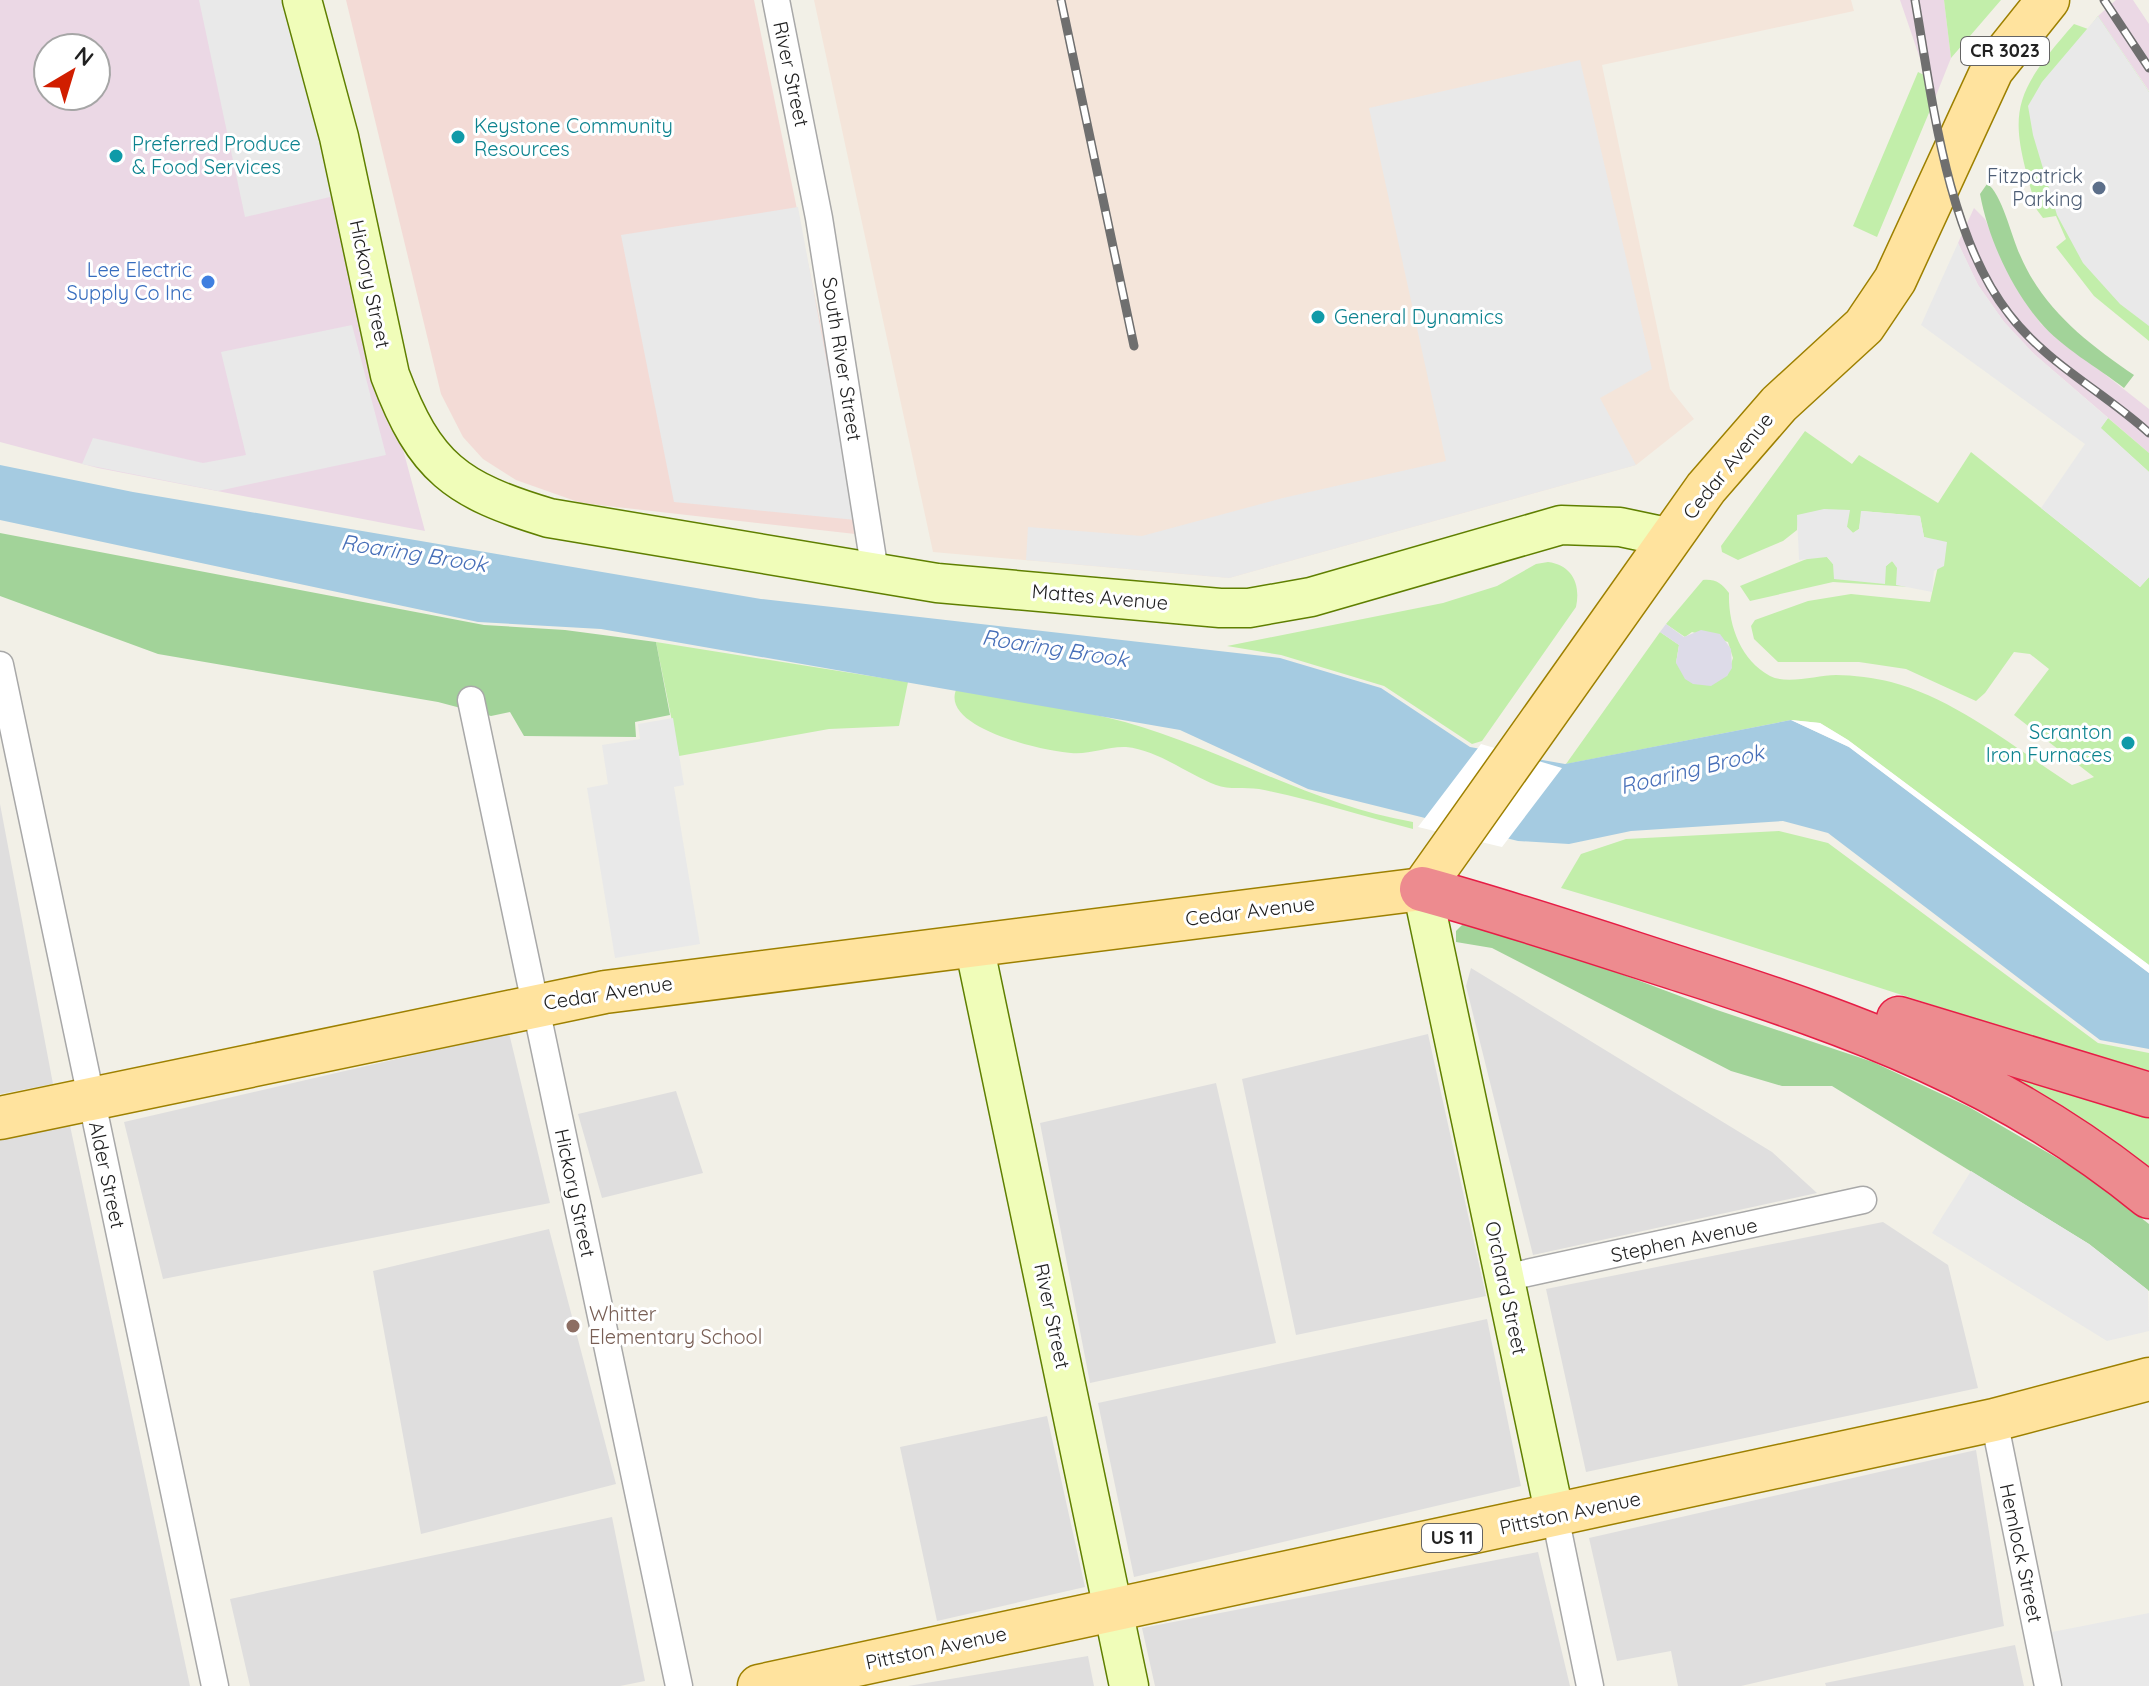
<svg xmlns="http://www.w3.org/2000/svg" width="2149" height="1686" font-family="Quicksand,sans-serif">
	<rect width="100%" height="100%" fill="#f2f0e7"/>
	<path fill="#dfdede" d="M0 804 53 1084 0 1094Z
		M1471 968 1772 1152 1817 1193 1533 1255 1466 986Z
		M509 1033 550 1203 163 1279 124 1122Z
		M1428 1034 1486 1296 1296 1335 1242 1079Z
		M1216 1083 1276 1343 1090 1383 1040 1123Z
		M676 1091 703 1173 602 1198 578 1114Z
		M69 1121 190 1686H0V1136Z
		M1883 1222 1948 1265 1978 1388 1586 1472 1546 1289Z
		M549 1229 616 1484 421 1534 373 1271Z
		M1487 1319 1521 1486 1134 1577 1098 1403Z
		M1047 1416 1085 1587 937 1621 900 1447Z
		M1976 1450 2004 1626 1741 1686H1678L1671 1651 1617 1661 1589 1538Z
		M612 1517 645 1681 620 1686H250L230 1599Z
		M1538 1552 1570 1686H1155L1142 1628Z
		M2015 1645 2024 1686H1826L1825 1683Z
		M1088 1656 1094 1686H908Z"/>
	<path fill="#f3dbd6" d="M346 0H754L864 535 581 503 516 480 483 459 463 437 441 394Z"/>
	<path fill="#ebd8e5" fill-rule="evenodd" d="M0 0H282L425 531 98 468 0 442ZM48 48H96V96H48Z
		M1900 0H1944L1951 58 1931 108 1926 76Z
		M2116 0H2133L2149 24V91L2098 16Z
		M1974 208 1985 219 2014 284 2041 324 2149 409V453L2034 354 2004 322 1978 285 1958 243Z"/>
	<path fill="#f4e5da" d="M814 0H1851L1854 11 1602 65 1670 389 1694 419 1636 465 1229 578 933 552Z"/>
	<path fill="#c2eeaa" d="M1944 0H2001L1951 58Z
		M2098 16 2149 92V341L2094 296 2056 247 2066 239 2056 216 2043 218 2037 210C2009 115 2007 100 2074 24L2088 29Z
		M1918 72 1926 76 1931 108 1877 237 1853 226Z
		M2108 418 2149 453V472L2100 428Z
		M1805 431 1852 464 1859 455 1938 503 1971 452 2140 587 2149 577V965L1848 740 1820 723 1791 720 1566 764 1660 632 1679 645 1676 663 1727 676 1733 658 1728 642 1692 632 1685 637 1666 624 1703 580C1716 579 1721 583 1729 593 1728 624 1740 660 1770 676 1788 685 1817 675 1836 675 1853 675 1875 678 1891 682 1956 699 2016 749 2072 785L2094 777 2014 715 2049 669 2030 654 2014 652 1985 693 1976 701 1906 669 1859 662H1778L1754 639 1751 626 1755 620 1808 601 1851 594 1930 602 1938 566 1932 540 1924 537 1920 516 1862 511 1859 529 1853 533 1847 527 1798 515 1797 530 1783 541 1738 560 1722 552 1721 546Z
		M1814 556 1827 557 1833 564 1886 566 1892 561 1927 588 1833 582 1750 601 1740 586Z
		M1548 562C1572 565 1581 584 1576 607L1482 741 1472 744 1384 686 1281 655 1227 646 1443 603 1497 586 1536 564Z
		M656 642 908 682 899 726 829 729 679 756Z
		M956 690C1023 702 1095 710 1160 733 1245 762 1324 807 1413 822V829C1362 816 1311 799 1259 789 1245 787 1229 790 1216 785 1187 774 1158 750 1126 747 1108 746 1089 755 1071 753 1043 751 941 728 956 690Z
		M1779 831 1828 843 2098 1043 2149 1053V1071C1951 1015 1758 945 1561 888L1581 854 1626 839Z
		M1981 1062 2149 1114V1179Z"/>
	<path fill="#a2d399" d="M1987 184C2001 191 2012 238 2020 255 2043 309 2087 343 2134 375L2124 388C2097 367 2062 348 2040 322 2011 288 1988 238 1980 194Z
		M0 533 484 625 565 630 656 642 670 715 635 722 636 737 524 736 510 712 491 716 438 702 158 654 0 596Z
		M1483 922 1717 1010 1873 1062 1969 1107 2083 1173 2149 1224V1291L2089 1244 1832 1086H1782L1731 1071 1492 948 1456 942V931L1464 923Z"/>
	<path fill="#e9e9e9" d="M199 0H282L334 196 245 217Z
		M2098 16 2149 92V326L2120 304 2083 263 2057 215 2033 135 2028 106 2042 82Z
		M1580 60 1652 369 1600 398 1636 465 1229 578 1026 560 1028 527 1142 536 1283 498 1446 461 1369 108Z
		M798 207 856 520 674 502 621 235Z
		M1958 243 1978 285 2004 322 2034 354 2108 418 2101 428 2149 472V577L2140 587 2041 508 2085 444 1921 325Z
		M352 325 386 455 218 491 82 464 93 438 203 463 246 455 221 352Z
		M1824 509 1850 510 1847 527 1853 533 1859 529 1861 511 1920 516 1924 537 1947 542 1944 566 1934 571 1932 592 1896 585 1897 568 1892 561 1886 566 1885 584 1834 579 1833 564 1827 557 1799 560 1797 515Z
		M673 718 684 785 674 787 700 944 615 958 587 788 608 784 602 745 640 739 638 724Z
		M1971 1171 2089 1244 2148 1290 2149 1331 2107 1341 1932 1233Z
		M2149 1613V1686H2063L2052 1632Z"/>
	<path fill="#dddbe8" d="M1666 624 1684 637 1701 630 1720 634 1731 649 1732 668 1727 676 1711 686 1693 684 1685 679 1676 663 1679 645 1660 632Z"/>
	<path fill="#a5cbe1" d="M0 465 133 492 761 599 1280 658 1381 688 1470 747 1565 764 1791 720 1849 747 2149 973V1049L2100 1040 1828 833 1783 821 1631 831 1569 844 1518 841 1308 789 1180 730 601 629 478 622 0 520Z"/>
	<path fill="#fff" d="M1791 720 1820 723 1848 740 2149 965V973L1849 747Z
		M1481 744 1562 768 1502 847 1418 827Z"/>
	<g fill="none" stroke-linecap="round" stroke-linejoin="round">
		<defs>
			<path id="street" d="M776 0 819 218 875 572
				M0 665 215 1686
				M471 700 679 1686
				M1504 1278 1863 1200
				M1994 1420 2048 1686
				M1555 1516 1590 1686"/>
			<path id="secondary" d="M302 0 339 137 390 375C425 468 456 490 549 518L937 583 1220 608H1249L1311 597 1561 525 1620 527 1672 538
				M1422 889 1555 1516
				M974 945 1129 1686"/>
			<path id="primary" d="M0 1118 605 992 1422 889 1706 488 1779 404 1864 326 1895 280 1992 70 2048 0
				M759 1686 1994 1420 2149 1379"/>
			<path id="highway" d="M1422 889C1510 913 1596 942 1683 970 1858 1026 2004 1078 2149 1196
				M1899 1019 2149 1095"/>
		</defs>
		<use href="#street" stroke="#a8a8a8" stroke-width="29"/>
		<use href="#secondary" stroke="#5f7f00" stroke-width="41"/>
		<use href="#primary" stroke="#9d8000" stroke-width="45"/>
		<use href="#highway" stroke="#e61d45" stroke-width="47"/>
		<use href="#street" stroke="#fff" stroke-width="26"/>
		<use href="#secondary" stroke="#f0fdb9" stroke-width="38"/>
		<use href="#primary" stroke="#ffe39e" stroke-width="42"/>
		<use href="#highway" stroke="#ed8b8f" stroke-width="44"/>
		<defs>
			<path id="rail" d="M1061 0 1134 346
				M1915 0C1932 98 1947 235 2009 314 2046 363 2104 392 2149 433
				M2104 0 2149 68"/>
		</defs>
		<use href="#rail" stroke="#6f6f6f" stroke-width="9"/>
		<use href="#rail" stroke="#fff" stroke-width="6" stroke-dasharray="18" stroke-linecap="butt"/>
	</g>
	<g fill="#0f9aa8" stroke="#fff" stroke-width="3">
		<circle cx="458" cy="137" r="8"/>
		<circle cx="116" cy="156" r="8"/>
		<circle cx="1318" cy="317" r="8"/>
		<circle cx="2128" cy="743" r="8"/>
	</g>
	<circle fill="#5c6f8a" stroke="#fff" stroke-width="3" cx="2099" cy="188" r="8"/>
	<circle fill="#3f7fe0" stroke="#fff" stroke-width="3" cx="208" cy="282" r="8"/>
	<circle fill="#8d6e63" stroke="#fff" stroke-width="3" cx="573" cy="1326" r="8"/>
	<g text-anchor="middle" stroke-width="6" stroke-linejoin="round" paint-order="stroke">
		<g fill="#fff" stroke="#646464" stroke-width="2">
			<rect x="1961" y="37" width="88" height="28" rx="6"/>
			<rect x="1422" y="1524" width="60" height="28" rx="6"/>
		</g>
		<g font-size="18" font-weight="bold" fill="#212121">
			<text x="2005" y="57">CR 3023</text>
			<text x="1452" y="1544">US 11</text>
		</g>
		<g font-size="20" fill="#212121" stroke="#fff">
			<text transform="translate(791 74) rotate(78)" y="7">River Street</text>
			<text transform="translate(370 284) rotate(78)" y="7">Hickory Street</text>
			<text transform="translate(842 359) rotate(81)" y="7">South River Street</text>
			<text transform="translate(1728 466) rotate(-51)" y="7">Cedar Avenue</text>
			<text transform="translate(1100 597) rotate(5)" y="7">Mattes Avenue</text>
			<text transform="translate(1250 911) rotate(-7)" y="7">Cedar Avenue</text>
			<text transform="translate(608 993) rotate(-9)" y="7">Cedar Avenue</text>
			<text transform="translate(107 1175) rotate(78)" y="7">Alder Street</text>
			<text transform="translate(575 1193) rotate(78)" y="7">Hickory Street</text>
			<text transform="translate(1684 1240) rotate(-12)" y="7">Stephen Avenue</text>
			<text transform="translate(1506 1288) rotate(78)" y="7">Orchard Street</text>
			<text transform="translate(1052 1316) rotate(78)" y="7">River Street</text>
			<text transform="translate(1570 1513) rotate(-12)" y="7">Pittston Avenue</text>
			<text transform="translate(2021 1553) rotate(78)" y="7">Hemlock Street</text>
			<text transform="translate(936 1648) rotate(-12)" y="7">Pittston Avenue</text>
		</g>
		<g font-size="20" fill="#0d838f" stroke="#fff" text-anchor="start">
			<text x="474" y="133">Keystone Community<tspan x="474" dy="23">Resources</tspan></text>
			<text x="132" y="151">Preferred Produce<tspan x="132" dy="23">&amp; Food Services</tspan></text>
			<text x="1334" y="324">General Dynamics</text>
			<text x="2112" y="739" text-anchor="end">Scranton<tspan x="2112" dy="23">Iron Furnaces</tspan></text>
		</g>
		<g font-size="20" fill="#4e5e75" stroke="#fff" text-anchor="end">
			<text x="2083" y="183">Fitzpatrick<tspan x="2083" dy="23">Parking</tspan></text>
		</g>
		<g font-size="20" fill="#366cbe" stroke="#fff" text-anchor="end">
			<text x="192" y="277">Lee Electric<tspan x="192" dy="23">Supply Co Inc</tspan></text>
		</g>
		<g font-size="20" fill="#785e54" stroke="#fff" text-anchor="start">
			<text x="589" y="1321">Whitter<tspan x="589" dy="23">Elementary School</tspan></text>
		</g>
		<g font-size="22" font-style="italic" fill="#466eb8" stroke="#fff">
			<text transform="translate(414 553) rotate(9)" y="8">Roaring Brook</text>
			<text transform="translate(1055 648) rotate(9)" y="8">Roaring Brook</text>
			<text transform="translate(1692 769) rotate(-14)" y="8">Roaring Brook</text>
		</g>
	</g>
	<g transform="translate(72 72) rotate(38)"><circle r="38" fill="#ffffff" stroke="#a6a6a6" stroke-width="2"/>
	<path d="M0-6L14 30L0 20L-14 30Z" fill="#d11e00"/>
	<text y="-12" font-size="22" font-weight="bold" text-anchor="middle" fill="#212121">N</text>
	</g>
</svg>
